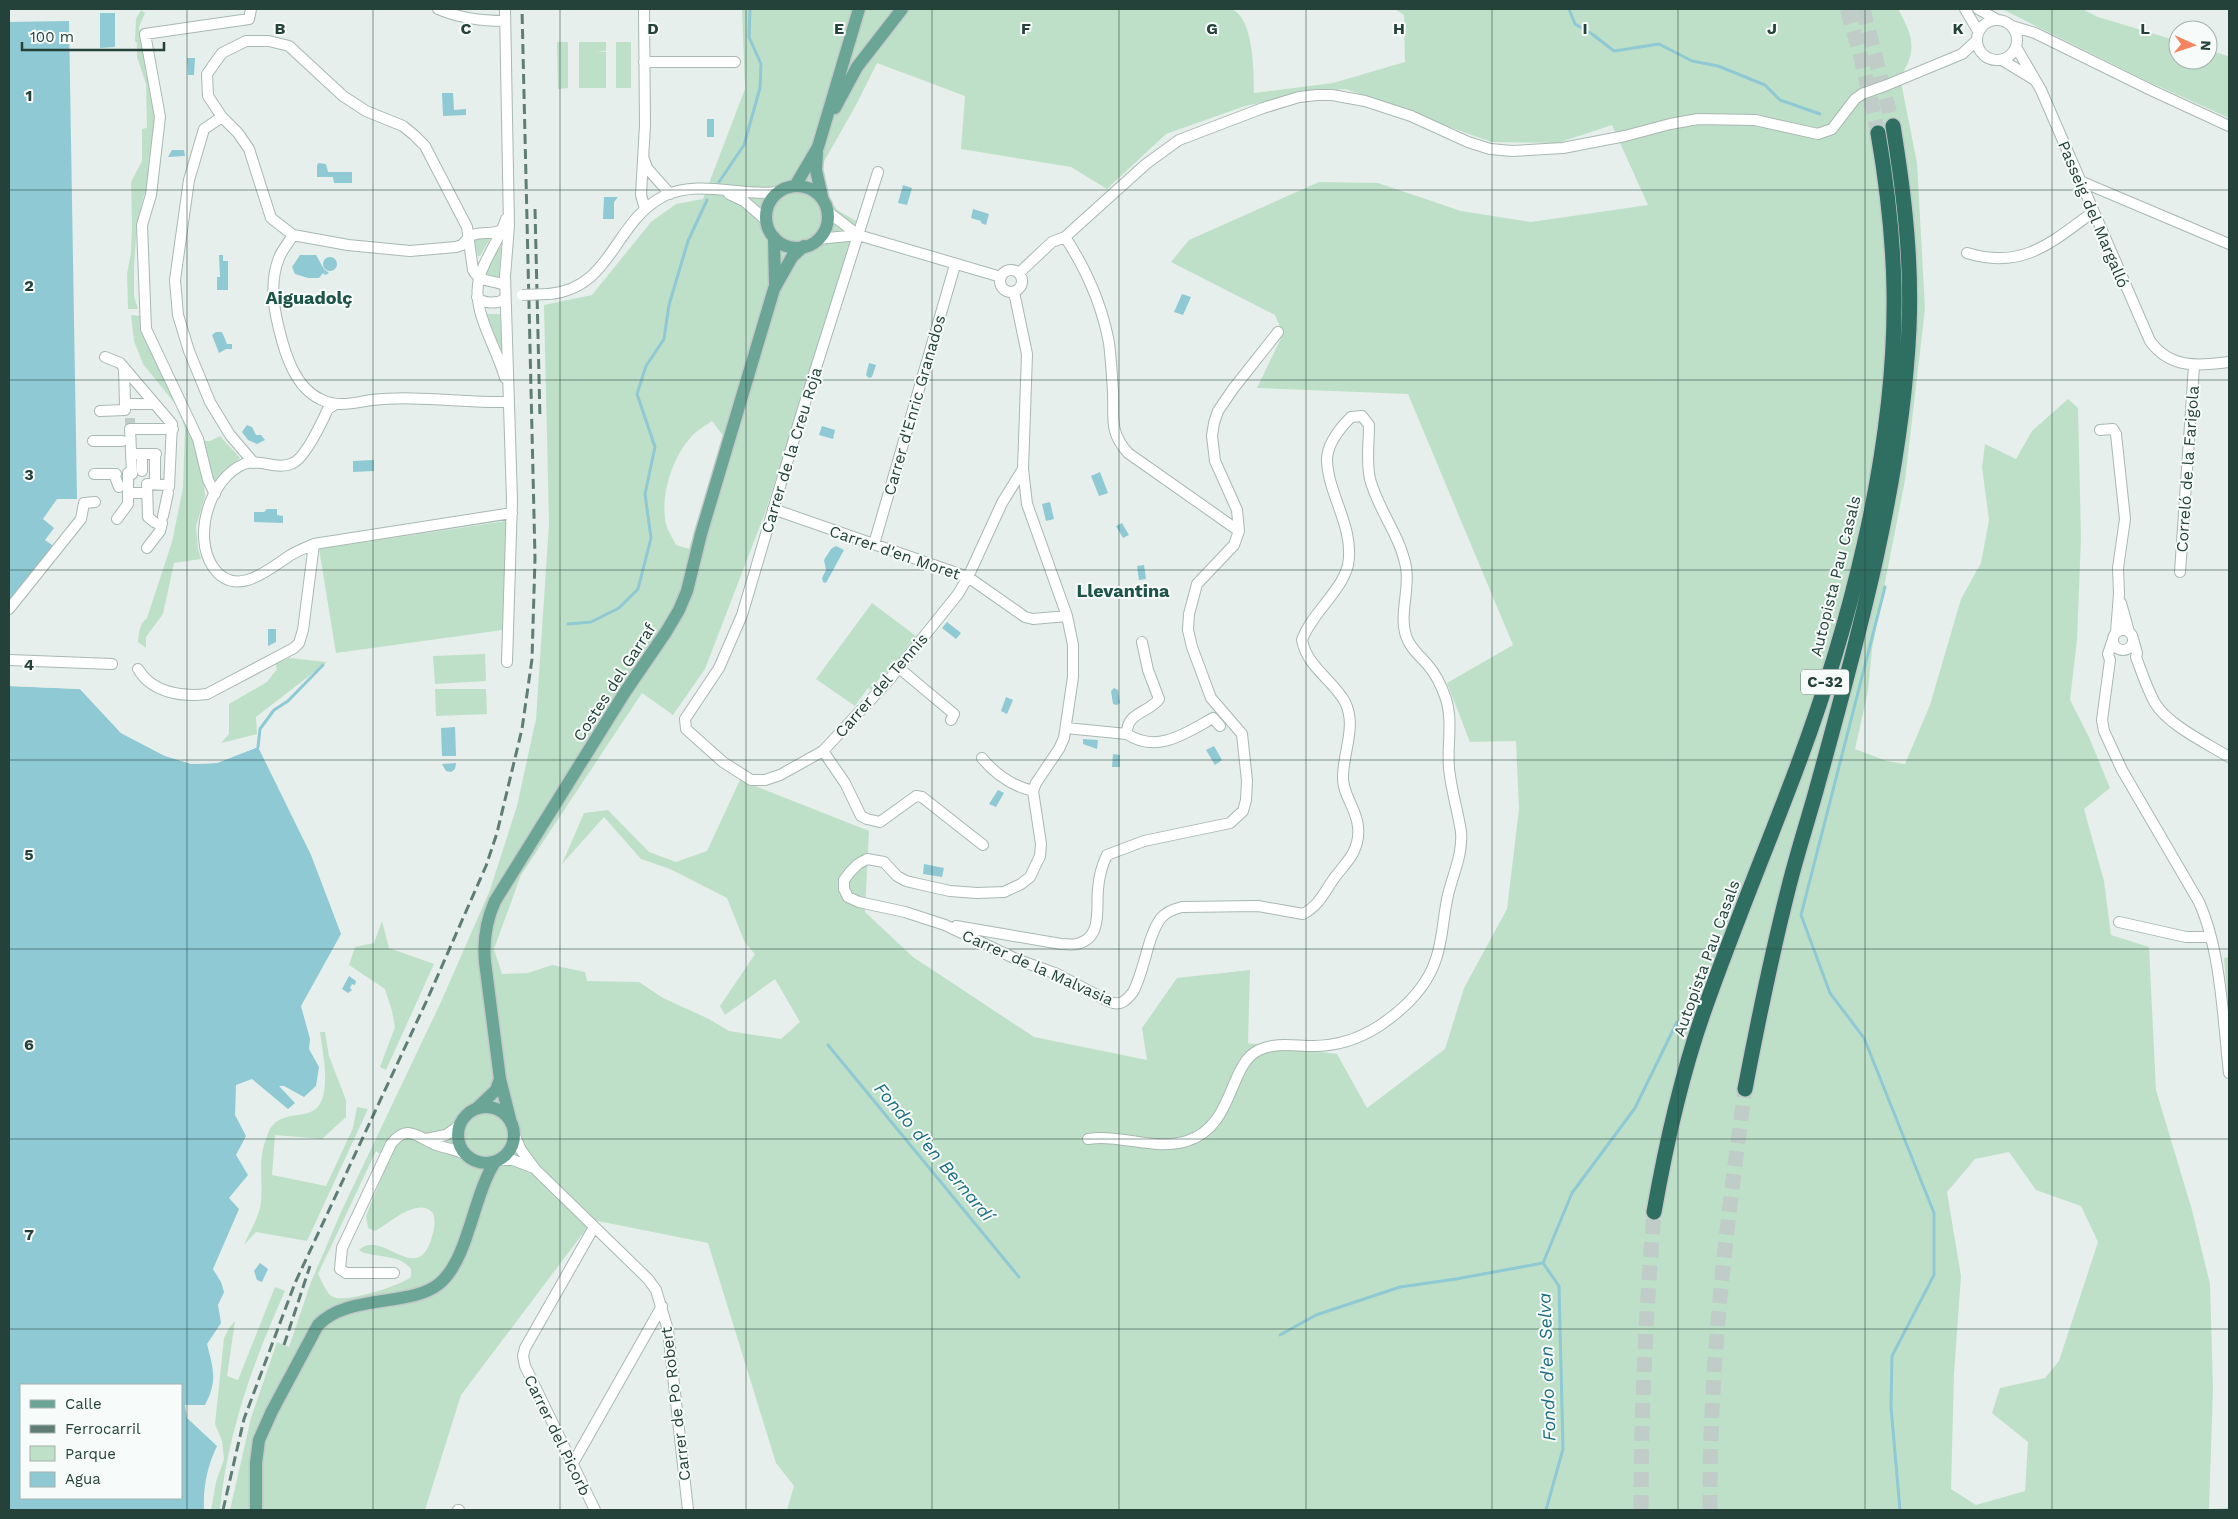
<svg xmlns="http://www.w3.org/2000/svg" width="2238" height="1519" font-family="'Work Sans',sans-serif">
	<rect width="100%" height="100%" fill="#e6efeb"/>
	<path fill="#bfe0c8" fill-rule="evenodd" d="M742 9H1231C1254 17 1254 73 1254 93L1333 83 1405 62 1404 15 1395 9H1898C1913 36 1918 50 1900 77L1917 163 1925 309 1905 480 1872 649 1868 691 1855 749 1887 761 1905 764 1930 705 1961 599 1981 563 1989 520 1982 467 1985 444 2016 459 2032 431 2068 399 2078 408 2081 538 2077 640 2070 700 2089 737 2110 788 2084 809 2104 881 2111 935 2149 947 2156 1090 2192 1210 2210 1284 2213 1389 2209 1509 2229 1508V1510H787L794 1486 776 1463 708 1243 593 1220 461 1395 425 1510H230L251 1418 277 1342 289 1347 311 1282 341 1212 440 1004 490 890 517 806 536 719 549 524 544 305 592 295 651 222 676 204 703 199 745 89ZM877 63 965 96 961 149 1071 167 1107 189 1166 134 1245 106 1311 92 1346 89 1491 142 1558 143 1612 125 1648 205 1531 222 1461 211 1378 183 1319 182 1189 240 1171 262 1275 315 1283 334 1257 388 1408 394 1513 645 1447 683 1470 742 1516 741 1519 809 1507 909 1464 988 1445 1049 1367 1108 1337 1054 1248 1043 1250 970 1177 978 1142 1028 1147 1060 1034 1037 913 957 865 912 869 831 740 780 707 851 676 862 649 852 608 810 584 813 562 864 604 817 641 859 670 869 727 898 745 943 755 954 720 1006 725 1015 775 979 800 1022 781 1039 729 1031 709 1019 663 998 639 982 587 981 585 972 552 965 528 973 502 974 494 949 521 875 642 693 673 715 705 669 765 513 858 222 837 210 828 196 822 165 855 107ZM712 421 724 437 689 549 676 545C673 538 668 532 666 524 660 496 672 458 691 437 697 430 705 426 712 421ZM376 1151 389 1159 366 1216 368 1228 375 1231C390 1223 418 1196 433 1213 436 1222 434 1231 431 1240 416 1286 381 1228 359 1250L362 1252C377 1258 400 1254 411 1269V1277C400 1286 346 1303 333 1297 326 1293 322 1281 318 1274ZM2009 1152 2036 1190 2081 1206 2098 1242 2059 1361 2045 1378 2000 1388 1992 1413 2028 1442 2025 1491 1976 1505 1951 1489 1954 1374 1961 1276 1947 1192 1975 1159Z
		M2002 9H2082L2098 17 2178 41V60H2208V50L2228 56 2229 54V118L2149 82Z
		M141 10 145 13 139 27 140 40H143L146 75H149L157 116 154 154 149 156 148 193 144 195 137 223 134 266V296L138 309H128L127 274 131 253 132 224 131 182 142 161V129L147 128 146 84 137 57V43L135 41 136 19Z
		M557 42H568V88L558 89Z
		M579 42H606V51H596L606 52V88H579Z
		M616 42H631V88H616Z
		M477 237 490 239 480 256H478L474 240Z
		M501 247 499 277 486 275 485 273 497 248Z
		M487 314H500L503 358Z
		M131 315 141 316V331L168 388 181 409 193 437 204 485 205 497 196 526 198 549 201 559 174 563 163 614 146 637V648L138 642C139 633 139 624 147 618L172 542 183 488 185 428 177 406 143 364 134 341Z
		M220 436 240 458 224 470 212 485 201 441H210Z
		M506 521 503 630 336 653 319 549Z
		M872 603 916 636 887 673 884 672 871 690 868 688 855 706 816 679Z
		M485 654 486 681 435 684 433 656Z
		M289 658 327 662 256 717 257 734 221 743 229 734V704L267 682 277 669 275 663Z
		M435 689H486L487 714 436 716Z
		M382 921 389 948 434 964 386 1070 380 1067 395 1027 392 1011 385 989 349 965 355 947 374 943Z
		M2229 957V1018L2224 958Z
		M320 1032H325L329 1056 346 1100V1117L322 1139 275 1135 272 1175 326 1186 353 1128 357 1107 368 1109 307 1241 256 1232 244 1245C249 1232 260 1216 261 1202 263 1182 258 1161 265 1142 267 1137 269 1128 273 1125 292 1105 323 1129 325 1082 326 1066 322 1048 320 1032Z
		M275 1287 285 1291C254 1360 227 1434 220 1510H211L216 1482 224 1459 222 1441 215 1424 224 1338 229 1328 235 1321 227 1376 238 1380Z"/>
	<path fill="#8ec9d4" fill-rule="evenodd" d="M100 13H115V47L100 48Z
		M69 21 77 499H57L43 519 54 528 45 540 55 547 9 602V22Z
		M187 58H195L194 75H188Z
		M442 93H453L454 110 466 109V115L443 116Z
		M707 119H714V137H707Z
		M172 150H184L185 156 168 157Z
		M319 163 326 164 328 172H352V183H334L333 177H317V165Z
		M903 185 912 188 907 205 898 203Z
		M604 197H618L614 202V219H603Z
		M973 209 989 214 986 225 981 223V221L971 218Z
		M219 255H223V261H228V290H217V277H220Z
		M300 255H316L324 269 329 273 325 275 323 273 319 278H308L295 274 292 267Z
		M323 264a7 7 0 1 1 14 0a7 7 0 1 1-14 0Z
		M1182 294 1191 297 1183 315 1174 312Z
		M216 332H222L227 344H232V349H226L219 353 212 335Z
		M869 363 876 365 872 377 869 378 866 375Z
		M247 425 252 427 256 435H261L265 440 257 444 248 440 242 432Z
		M822 426 835 430 833 439 819 435Z
		M374 460V471L353 472V461Z
		M1100 472 1108 493 1099 496 1091 476Z
		M1050 502 1054 519 1046 521 1042 504Z
		M267 509H277V515L283 516V523L254 522V512H264Z
		M1122 523 1129 535 1123 538 1116 526Z
		M836 546 844 550 826 583 823 582 822 578 826 570 824 560 831 549Z
		M1144 565 1146 579 1139 580 1137 566Z
		M947 622 961 633 956 639 942 628Z
		M276 629V642L268 646V629Z
		M9 686 80 689 121 733 165 756 192 764 217 763 258 747 311 855 341 934 301 1006 310 1039 309 1049 319 1067 316 1086 304 1097 284 1086H279L295 1103 288 1109 252 1079 236 1085 235 1115 246 1136 236 1155 248 1175 229 1198 239 1209 213 1269 221 1282 224 1292 218 1305 221 1323 207 1344C213 1368 218 1381 205 1405H185L187 1418 217 1446C207 1467 203 1487 204 1510H9ZM21 1385H181V1498H21Z
		M1114 688 1118 690 1120 703 1117 705 1113 704 1111 691Z
		M1006 697 1013 700 1007 714 1001 711Z
		M455 727 456 756H442L441 728Z
		M1083 739 1098 740 1097 749 1083 744Z
		M1214 746 1222 760 1215 765 1206 750Z
		M1113 754 1120 755V767H1112Z
		M456 763 455 769 451 772 446 771 442 764Z
		M998 790 1004 793 996 807 989 804Z
		M924 864 944 868 942 877 923 874Z
		M349 976 356 981 355 985 352 984 350 988 352 990 348 993 342 989Z
		M260 1263 268 1269 262 1282 257 1280 254 1271Z"/>
	<path fill="#e6efeb" d="M9 683 81 687 122 731 166 754 193 762 216 760 257 744 258 747 217 763 192 764 165 756 121 733 80 689 9 686Z"/>
	<g fill="none" stroke-linecap="round" stroke-linejoin="round">
		<path stroke="#8ec9d4" stroke-width="3" d="M1569 9 1575 24 1592 34 1614 51 1659 44 1692 61 1718 66 1765 85 1780 100 1820 114
			M719 182 744 145 760 88 761 64 749 37 750 9
			M1885 587 1801 915 1830 993 1864 1038 1934 1213V1275L1892 1356 1891 1407 1900 1510
			M568 624 591 622 619 608 638 589 651 538 645 494 655 447 637 394 646 366 664 339 669 305 688 241 707 200
			M258 747 260 729 274 710 288 701 323 665
			M828 1045 1019 1277
			M1280 1335 1316 1315 1400 1287 1456 1279 1543 1263
			M1546 1510 1563 1449 1559 1286 1543 1263 1572 1193 1635 1108 1677 1022"/>
		<path stroke="#bfccc8" stroke-width="10" stroke-dasharray="10 5" stroke-linecap="butt" d="M130 418V427"/>
		<path stroke="#bfccc8" stroke-width="15" stroke-dasharray="15 8" stroke-linecap="butt" d="M1847 9 1860 53 1878 133
			M1863 9 1893 126
			M1641 1510C1641 1411 1646 1311 1654 1212
			M1710 1510C1709 1369 1726 1228 1745 1089"/>
		<defs>
			<path id="minor" d="M438 9C459 18 483 21 505 21
				M505 9 509 226 505 276 512 501 507 662
				M644 9 645 125 641 195 645 209
				M1965 9 1978 31
				M1978 9 1996 19
				M1977 40a20 20 0 1 1 40 0a20 20 0 1 1-40 0Z
				M2012 26 2035 33 2153 91 2229 126
				M2016 47 2041 90 2150 341C2170 369 2199 366 2229 362
				M2002 60 2035 80
				M644 62H735
				M222 117 204 129 189 180 175 280 178 315 189 351 210 402 230 435 254 463
				M644 159 647 168 670 194
				M878 172 802 412 742 615 719 668 685 719 686 729 723 762 751 780H765L780 775 823 751 889 680 958 594 968 577 1002 503 1023 469
				M2080 181 2229 244
				M729 194 744 201 767 221
				M827 211 858 235 1001 277
				M293 235C289 242 282 250 279 258 270 280 273 306 279 329 285 354 295 387 320 399 337 408 353 403 372 400 417 395 463 403 509 402
				M469 237 462 245 456 247 410 251 348 245 293 235 271 218 249 149 238 133 222 117 208 96 207 74 222 53 246 41H269L289 46 343 96 366 111 403 126 414 135 425 146 467 227 473 270C479 283 494 280 505 285
				M469 237C479 230 491 236 502 230
				M1065 237C1086 269 1102 305 1109 343 1111 359 1112 376 1113 392 1114 418 1109 432 1128 453L1239 531
				M818 239 858 235
				M1967 253C2022 270 2051 243 2093 212
				M1000 281a11 11 0 1 1 22 0a11 11 0 1 1-22 0Z
				M1019 273 1052 242 1065 237 1146 164 1179 140 1263 108 1299 97 1317 95H1332L1365 101 1411 116 1468 142 1490 149 1512 151 1563 148 1625 136 1670 124 1698 119 1755 120 1818 134 1832 129 1855 99 1862 94 1887 85 1962 54 1976 41
				M1014 292 1027 354 1023 469 1027 504 1067 616 1073 645V677L1064 738 1059 749 1036 783 1033 791 1041 844 1040 856 1030 877 1021 884 1004 892 977 893 950 891 923 885 906 881 897 876 884 862 867 859 858 864 850 872 844 880V889L848 897 859 902 905 912 945 925 1016 959 1057 974 1108 1001C1120 1007 1126 1001 1133 992 1145 970 1147 937 1161 918 1166 912 1174 909 1182 907L1258 906 1303 914C1319 906 1325 891 1335 877 1341 869 1348 862 1353 853 1357 845 1359 835 1358 827 1357 809 1342 794 1343 777 1343 752 1357 726 1345 702 1333 680 1307 667 1302 640 1311 614 1342 591 1348 565 1355 528 1328 495 1327 460 1327 444 1341 427 1351 417L1362 416 1369 425C1369 443 1366 461 1370 479 1378 510 1400 535 1406 567 1410 589 1399 614 1406 636 1410 648 1419 655 1427 664 1435 673 1442 687 1446 699 1453 721 1447 746 1449 768 1451 790 1458 811 1461 832 1463 854 1453 874 1448 895 1443 916 1443 939 1436 959 1427 987 1403 1010 1379 1026 1359 1039 1336 1046 1313 1046 1294 1046 1276 1042 1259 1050 1228 1064 1235 1126 1187 1141 1154 1151 1122 1134 1088 1139
				M549 294C613 288 613 222 664 196 699 179 742 197 778 192
				M477 297C483 304 497 304 505 299
				M105 357 120 363 172 424 169 487
				M124 368 125 404
				M505 378C496 344 469 309 480 275 487 255 500 238 506 219
				M334 405 328 409C322 422 305 458 293 463 277 471 260 458 244 464 210 478 192 536 213 567 235 599 268 570 289 556 297 551 305 548 314 544L512 513
				M100 411 125 410V404H155
				M2100 430 2113 429 2116 434 2125 519 2118 568 2119 594 2116 632
				M93 441H122
				M132 454H156
				M142 471V454
				M94 474H116
				M114 474 119 487
				M155 484V454
				M128 493H147
				M215 494 208 480 198 439 146 329 142 225 151 195 160 117 145 34 249 19 251 9
				M773 509 968 577 1025 617 1033 619 1067 616
				M163 516 168 493
				M117 519 128 504V473L132 474 130 429H173
				M161 525 154 522 148 517 147 484 169 485
				M874 544 955 265
				M147 548 160 531 162 523
				M2180 572 2194 366
				M2121 603 2129 632
				M9 609 81 519 84 503 95 502
				M2113 640a10 10 0 1 1 20 0a10 10 0 1 1-20 0Z
				M2133 639 2137 653 2136 657C2142 673 2147 689 2155 703 2168 725 2208 744 2229 757
				M2112 642 2108 654 2110 660 2102 720 2104 731 2122 770 2199 902C2221 951 2223 1019 2229 1073
				M9 660 112 664
				M899 668 954 714 951 720
				M138 669C152 693 182 697 207 694L294 648 299 643 303 630 314 544
				M1066 728 1127 734C1157 754 1186 733 1213 718L1220 726
				M1127 734C1126 712 1149 713 1159 699L1148 670 1142 642
				M823 751 845 783 861 816 867 819 880 822 916 796 922 797 983 845
				M982 758C995 774 1013 786 1033 791
				M2119 922 2186 937H2211
				M956 926 1061 944C1066 944 1073 945 1077 944 1103 938 1096 908 1098 889 1099 877 1102 865 1107 855L1144 841 1230 823 1243 811 1246 800 1247 781 1242 734 1211 698 1192 647 1188 630 1189 614 1197 584 1234 545 1239 531 1237 510 1215 461 1212 436 1214 423 1218 411 1233 389 1278 332
				M514 1134 521 1150 535 1169 648 1279 656 1290 668 1330 688 1510
				M426 1139 446 1135 460 1125
				M500 1160H513L534 1168
				M594 1227 525 1348 523 1356 525 1366 595 1510
				M394 1273H346L340 1269 342 1248 391 1144C407 1124 416 1136 434 1144 444 1148 454 1149 465 1154
				M573 1463 662 1306
				M458 1510H459"/>
			<path id="major" d="M835 108 857 67 902 9
				M817 153 816 170 822 197
				M795 186 818 147 859 9
				M766 217a31 31 0 1 1 62 0a31 31 0 1 1-62 0Z
				M774 237 775 284
				M458 1135a28 28 0 1 1 56 0a28 28 0 1 1-56 0Z
				M476 1109 496 1090 500 1079
				M511 1123 500 1079 485 962C483 940 486 921 495 901L625 692 666 632 679 610 687 591 701 534 774 289 792 257 804 246
				M256 1510V1463L259 1440 272 1411 318 1325C349 1293 411 1308 440 1283 469 1258 473 1195 495 1162"/>
			<path id="highway" d="M1745 1089C1758 1021 1772 953 1789 886 1797 854 1807 823 1816 791 1857 642 1902 482 1909 328 1912 260 1904 193 1893 126
				M1654 1212C1666 1144 1681 1076 1704 1011 1730 937 1760 864 1788 791 1847 639 1897 453 1894 289 1893 236 1887 185 1878 133"/>
		</defs>
		<use href="#minor" stroke="#a8b8b2" stroke-width="12"/>
		<use href="#major" stroke="#c2cac8" stroke-width="15"/>
		<use href="#highway" stroke="#c2cac8" stroke-width="18"/>
		<use href="#minor" stroke="#fff" stroke-width="10"/>
		<use href="#major" stroke="#6aa596" stroke-width="12"/>
		<use href="#highway" stroke="#2f6f62" stroke-width="15"/>
		<path stroke="#5f7d75" stroke-width="3" stroke-dasharray="10 5" stroke-linecap="butt" d="M535 209 540 419
			M284 1345 310 1266
			M223 1510 244 1419 295 1283 427 1000 486 866 497 833 522 729 532 659 535 558 522 9"/>
		<defs>
			<path id="minor-bridge" d="M522 295 549 294"/>
		</defs>
		<use href="#minor-bridge" stroke="#a8b8b2" stroke-width="12" stroke-linecap="butt"/>
		<use href="#minor-bridge" stroke="#fff" stroke-width="10"/>
	</g>
	<path fill="none" stroke="#24423a" stroke-width="1" stroke-opacity="0.55" d="M187 9V1510M373 9V1510M560 9V1510M746 9V1510M932 9V1510M1119 9V1510M1306 9V1510M1492 9V1510M1678 9V1510M1865 9V1510M2052 9V1510M9 190H2229M9 380H2229M9 570H2229M9 760H2229M9 949H2229M9 1139H2229M9 1329H2229"/>
	<g text-anchor="middle" stroke-width="4" stroke-linejoin="round" paint-order="stroke">
		<rect fill="#f7fbf9" stroke="#637a73" stroke-width="1" x="1801" y="669.5" width="48" height="25" rx="4"/>
		<g font-size="15" font-weight="bold" fill="#24423a">
			<text x="1825" y="687">C-32</text>
		</g>
		<g font-size="16" fill="#24423a" stroke="#f7fbf9">
			<text transform="translate(2094 214) rotate(67)" y="6">Passeig del Margalló</text>
			<text transform="translate(914 405) rotate(-74)" y="6">Carrer d'Enric Granados</text>
			<text transform="translate(791 450) rotate(-73)" y="6">Carrer de la Creu Roja</text>
			<text transform="translate(2187 469) rotate(-86)" y="6">Correló de la Farigola</text>
			<text transform="translate(895 552) rotate(19)" y="6">Carrer d'en Moret</text>
			<text transform="translate(1835 576) rotate(-76)" y="6">Autopista Pau Casals</text>
			<text transform="translate(614 682) rotate(-57)" y="6">Costes del Garraf</text>
			<text transform="translate(881 685) rotate(-49)" y="6">Carrer del Tennis</text>
			<text transform="translate(1706 958) rotate(-70)" y="6">Autopista Pau Casals</text>
			<text transform="translate(1038 967) rotate(24)" y="6">Carrer de la Malvasia</text>
			<text transform="translate(675 1404) rotate(-97)" y="6">Carrer de Po Robert</text>
			<text transform="translate(558 1435) rotate(64)" y="6">Carrer del Picorb</text>
		</g>
		<g font-size="18" font-weight="bold" fill="#1f5548" stroke="#f7fbf9">
			<text x="309" y="304">Aiguadolç</text>
			<text x="1123" y="597">Llevantina</text>
		</g>
		<g font-size="18" font-style="italic" fill="#1c6f80" stroke="#f7fbf9">
			<text transform="translate(934 1152) rotate(50)" y="6">Fondo d'en Bernardí</text>
			<text transform="translate(1547 1367) rotate(-92)" y="6">Fondo d'en Selva</text>
		</g>
	</g>
	<g font-size="16" text-anchor="middle" font-weight="bold" fill="#24423a" stroke="#f7fbf9" stroke-width="4" stroke-linejoin="round" paint-order="stroke">
		<text x="280" y="34">B</text>
		<text x="466" y="34">C</text>
		<text x="653" y="34">D</text>
		<text x="839" y="34">E</text>
		<text x="1026" y="34">F</text>
		<text x="1212" y="34">G</text>
		<text x="1399" y="34">H</text>
		<text x="1585" y="34">I</text>
		<text x="1772" y="34">J</text>
		<text x="1958" y="34">K</text>
		<text x="2145" y="34">L</text>
		<text x="29" y="101">1</text>
		<text x="29" y="291">2</text>
		<text x="29" y="480">3</text>
		<text x="29" y="670">4</text>
		<text x="29" y="860">5</text>
		<text x="29" y="1050">6</text>
		<text x="29" y="1240">7</text>
	</g>
	<rect width="2238" height="1519" fill="none" stroke="#24423a" stroke-width="20"/>
	<rect x="20" y="1384" width="162" height="115" fill="#f7fbf9" stroke="#a3b1ad"/>
	<rect x="30" y="1400" width="25" height="8" fill="#6aa596" stroke="#a3b1ad"/>
	<text x="65" y="1409" font-size="15" fill="#24423a">Calle</text>
	<rect x="30" y="1425" width="25" height="8" fill="#5f7d75" stroke="#a3b1ad"/>
	<text x="65" y="1434" font-size="15" fill="#24423a">Ferrocarril</text>
	<rect x="30" y="1446" width="25" height="15" fill="#bfe0c8" stroke="#a3b1ad"/>
	<text x="65" y="1459" font-size="15" fill="#24423a">Parque</text>
	<rect x="30" y="1472" width="25" height="15" fill="#8ec9d4" stroke="#a3b1ad"/>
	<text x="65" y="1484" font-size="15" fill="#24423a">Agua</text>
	<g transform="translate(2193 45) rotate(93)"><circle r="24" fill="#f7fbf9" stroke="#a3b1ad"/>
	<path d="M0-4L9 19L0 12L-9 19Z" fill="#f4845f"/>
	<text y="-8" font-size="14" font-weight="bold" text-anchor="middle" fill="#24423a">N</text>
	</g>
	<path d="M22 42v8h142v-8" fill="none" stroke="#24423a" stroke-width="2.5"/>
	<text x="30" y="42" font-size="15" fill="#24423a" stroke="#f7fbf9" stroke-width="4" paint-order="stroke">100 m</text>
</svg>
